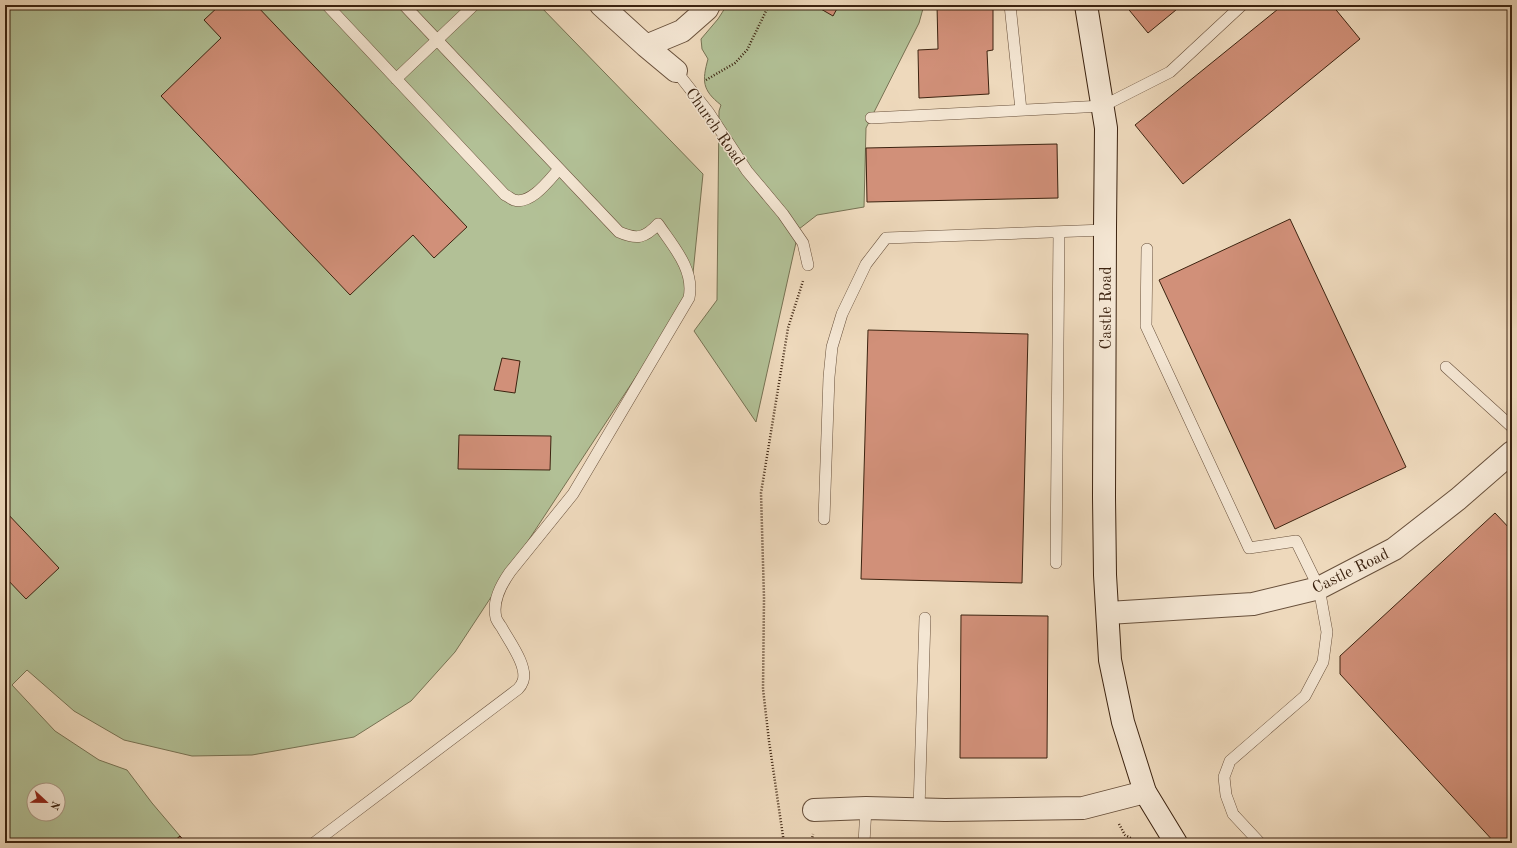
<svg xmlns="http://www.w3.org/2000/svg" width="1517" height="848" font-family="'Old Standard TT',serif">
	<rect width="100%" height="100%" fill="#eed9bc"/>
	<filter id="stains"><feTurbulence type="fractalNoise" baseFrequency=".005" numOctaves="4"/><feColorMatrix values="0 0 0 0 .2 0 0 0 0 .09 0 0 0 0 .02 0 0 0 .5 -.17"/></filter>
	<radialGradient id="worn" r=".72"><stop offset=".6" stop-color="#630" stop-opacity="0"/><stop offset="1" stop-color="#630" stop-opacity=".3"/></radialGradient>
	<path fill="#b2c096" stroke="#777253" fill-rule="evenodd" d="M5 5H539L703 174 691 293 455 652 411 701 354 737 252 755 192 756 124 740 74 711 27 670 12 685 55 731 99 760 127 770 152 803 180 836 172 843H5ZM34 790H58V814H34Z
		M727 5H924L919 23 866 128 864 207 817 215 799 229 756 422 694 331 717 300 719 111 721 105C702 90 702 81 708 59L702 49 701 39 718 19Z"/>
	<path fill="#d19079" stroke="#3c2310" d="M220 5H256L467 227 434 258 413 235 350 295 161 96 221 38 204 20Z
		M814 5H839L833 16Z
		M937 5H1001V6L993 8V50L987 51 989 94 919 98 918 50 938 49Z
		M1125 5H1182L1148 33Z
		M1283 5H1332L1360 39 1183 184 1135 125Z
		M1057 144 1058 198 867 202 866 148Z
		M1290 219 1406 467 1275 529 1159 280Z
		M868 330 1028 334 1022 583 861 579Z
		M502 358 520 361 515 393 494 390Z
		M459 435 551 436 550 470 458 469Z
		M5 511 59 568 26 599 5 577Z
		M1495 513 1512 531V843H1495L1340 674V656Z
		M961 615 1048 616 1047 758H960Z
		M180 836 186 843H172Z"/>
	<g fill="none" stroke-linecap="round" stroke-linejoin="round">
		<defs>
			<path id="service" d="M327 5 505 195C508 196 511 199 514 200 531 205 549 180 559 169
				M1010 5 1021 110
				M676 71 709 113 747 171 783 214 803 243 808 265
				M396 79 474 5
				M871 118 1103 106 1170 72 1242 5
				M1147 249 1146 326 1249 548 1296 541 1319 588 1327 632 1323 662 1305 696 1230 761 1224 777 1226 795 1233 814 1260 843
				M1446 367 1512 427
				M824 519 829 377 832 347 842 314 866 264 886 238 1105 230
				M1056 563 1059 232
				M919 809 925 618
				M314 843 518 689C520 687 522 684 523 681 528 666 509 641 502 628 500 625 497 621 496 618 492 601 501 585 510 572L573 494 689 298C695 270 673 246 658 224 645 238 637 240 619 232L404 5
				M864 843 866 808"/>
			<path id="minor" d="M601 5 646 46 676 71
				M646 46 682 31 707 9 709 5
				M1108 613 1253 604 1319 588 1394 549 1458 499 1512 452
				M814 810 866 808 945 810 1083 808 1145 792"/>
			<path id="secondary" d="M1086 5 1106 128 1105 227 1104 497 1105 575 1110 660 1123 722 1145 792 1176 843"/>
		</defs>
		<use href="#service" stroke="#68503b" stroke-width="12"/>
		<use href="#minor" stroke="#68503b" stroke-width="24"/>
		<use href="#secondary" stroke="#3c2310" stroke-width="24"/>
		<path stroke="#3c2310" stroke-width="2.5" stroke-dasharray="1 2" stroke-linecap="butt" d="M706 80 735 63 747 50 769 5
			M1119 824 1125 835 1140 843
			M784 843 769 741 763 689 764 598 761 493 788 328 803 281
			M811 843 813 834"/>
		<use href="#service" stroke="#f4e6d3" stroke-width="11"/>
		<use href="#minor" stroke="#f4e6d3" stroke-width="22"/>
		<use href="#secondary" stroke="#f4e6d3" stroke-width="22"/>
	</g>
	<g text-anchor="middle" stroke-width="3" stroke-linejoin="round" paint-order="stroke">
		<g font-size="16" fill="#3c2310" stroke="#f4e6d3">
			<text transform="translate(716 126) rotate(55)" y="6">Church Road</text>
			<text transform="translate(1105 308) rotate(-90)" y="6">Castle Road</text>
			<text transform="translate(1350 570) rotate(-26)" y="6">Castle Road</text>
		</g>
	</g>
	<rect width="1517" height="848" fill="none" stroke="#eed9bc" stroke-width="20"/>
	<rect x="6" y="6" width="1505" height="836" fill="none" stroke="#3c2310" stroke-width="2"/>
	<rect x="10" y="10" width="1497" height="828" fill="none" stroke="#3c2310"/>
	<g transform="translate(46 802) rotate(112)"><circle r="19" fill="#f4e6d3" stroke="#aa9885"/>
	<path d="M0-3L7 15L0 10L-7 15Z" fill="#8f2418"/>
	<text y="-6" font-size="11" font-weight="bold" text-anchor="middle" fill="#3c2310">N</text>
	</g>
	<rect width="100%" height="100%" filter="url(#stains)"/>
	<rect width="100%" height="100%" fill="url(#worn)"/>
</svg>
